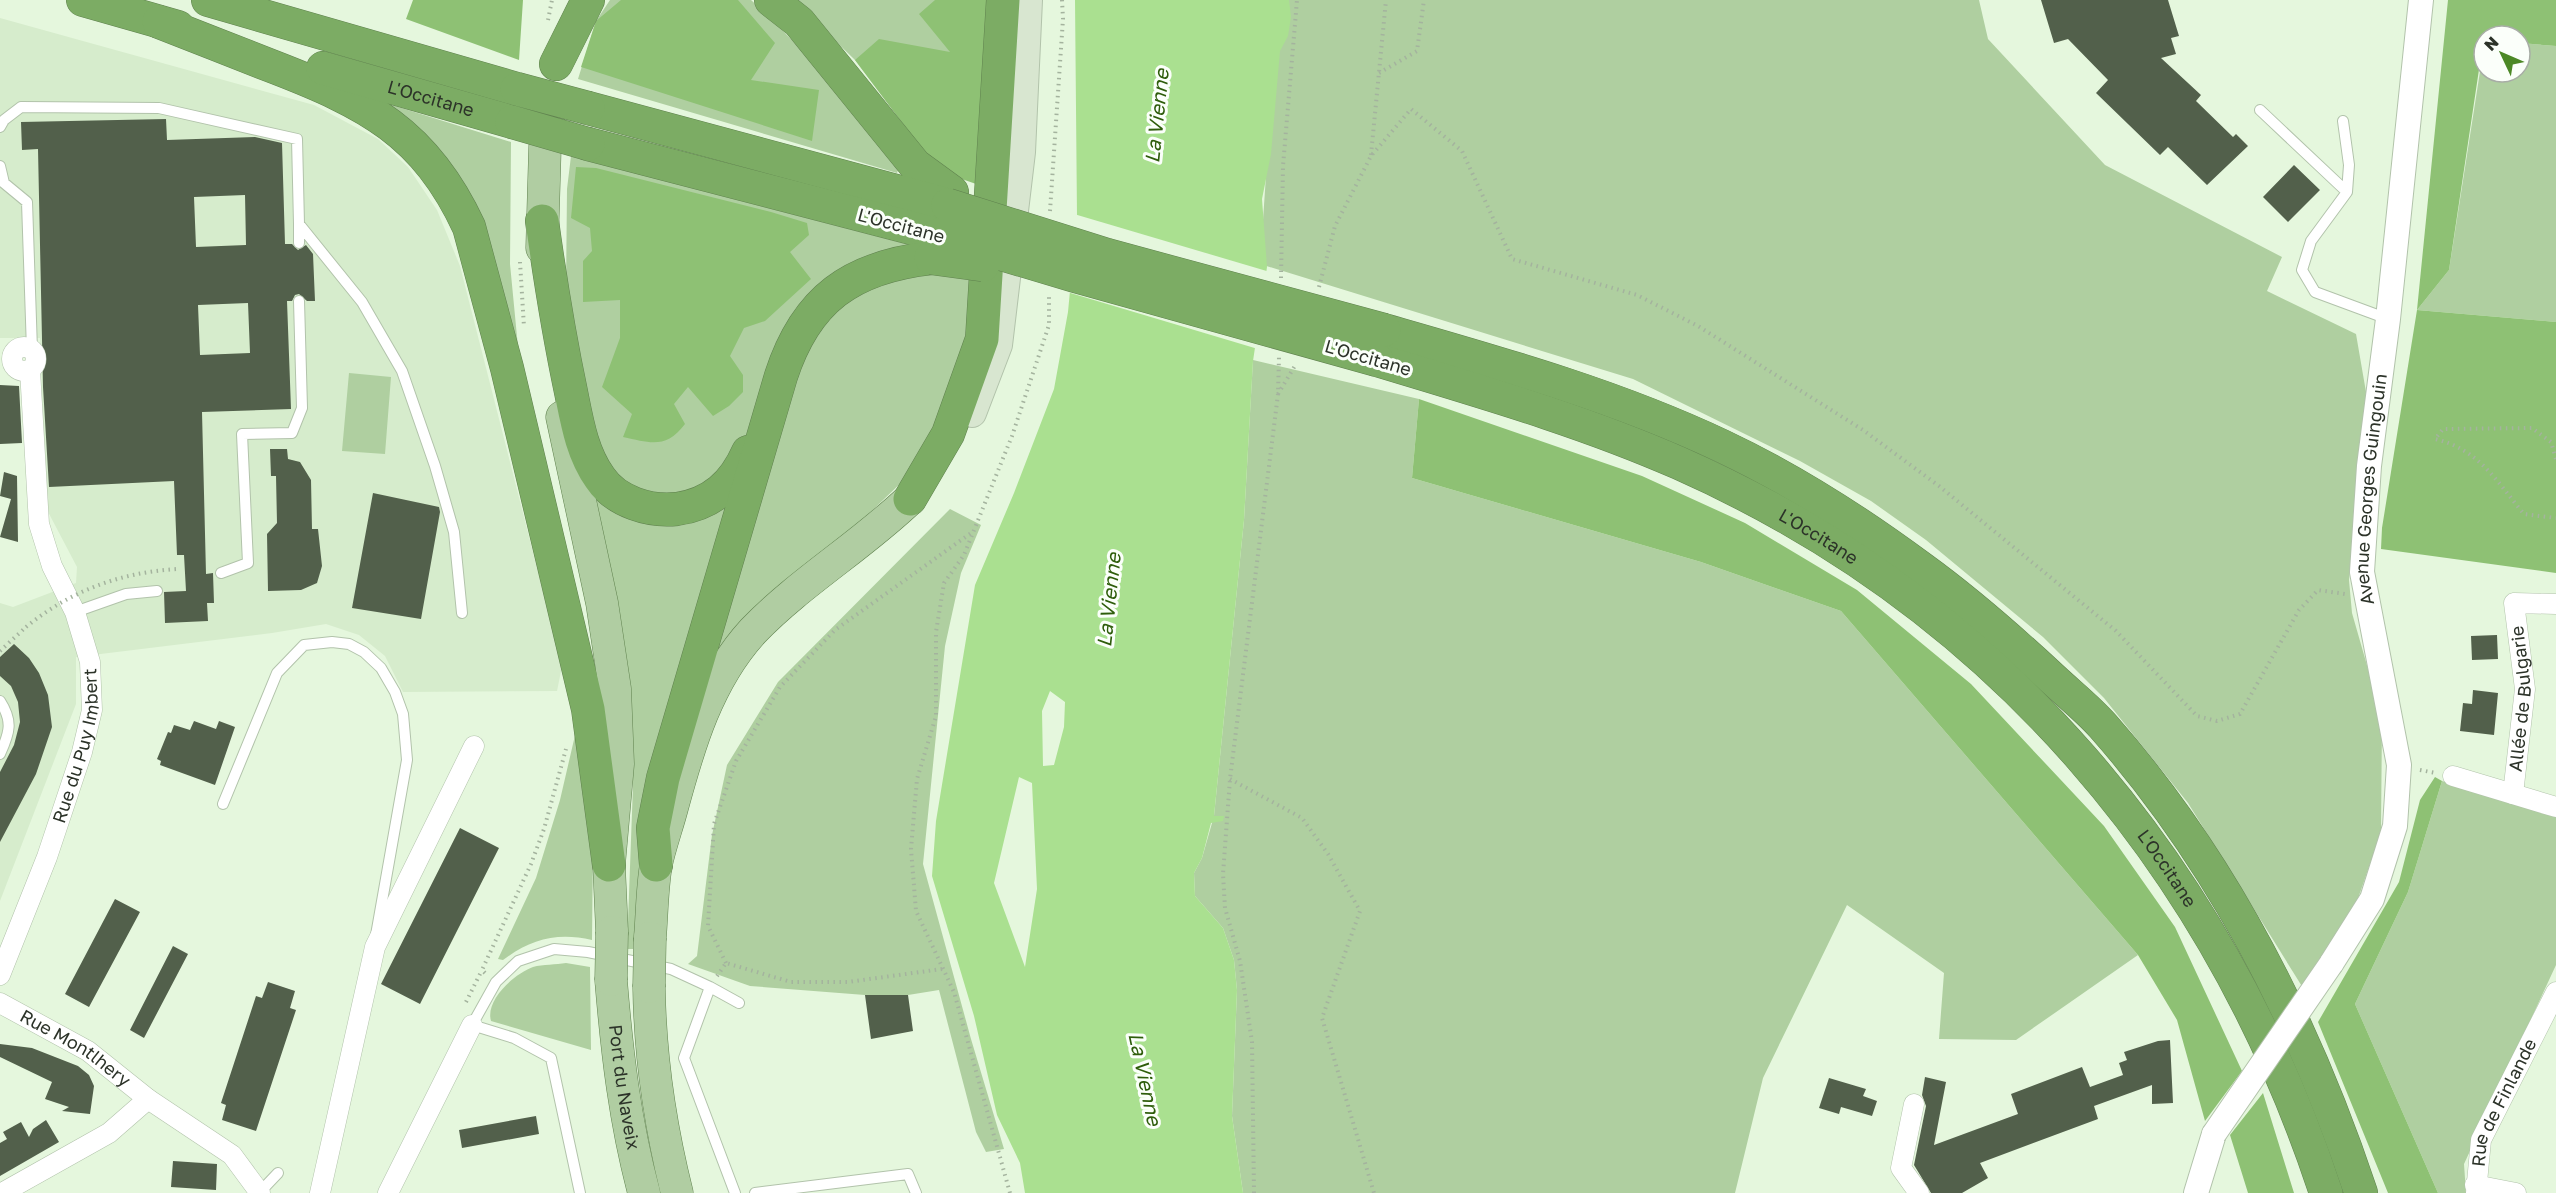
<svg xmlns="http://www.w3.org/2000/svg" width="2556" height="1193" font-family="'Golos Text',sans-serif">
	<rect width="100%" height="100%" fill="#e5f7dd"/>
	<path fill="#d6eccc" d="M0 18 314 105 378 139 408 167 437 210 460 266 562 666 557 691 403 692 385 656 359 635 326 624 272 633 76 657V704L0 901V603L13 607 76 583 77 567 46 508 40 338H0Z"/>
	<path fill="#afcfa0" d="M610 0H751C806 49 851 110 899 167L897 173 578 79 596 21Z
		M798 0H996L925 153 855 60 821 27Z
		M1278 0H1979L1988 39 2105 165 2282 257 2267 291 2356 334 2366 392 2349 580 2352 613 2382 718 2381 832 2354 910 2303 988 2188 803 2104 698 2043 637 1926 540 1871 501 1800 461 1633 379 1260 264Z
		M2520 43 2556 46V322L2417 310 2449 270 2484 46V72H2520Z
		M379 101 511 142 510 264 521 378 485 252Z
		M571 156 925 249 840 275 734 468 669 503 604 472 566 291 567 189Z
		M919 270 976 277 972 318 954 401 906 478 856 526 759 603 712 662 770 449 811 335 849 295Z
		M1253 360 1419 399 1412 478 1701 562 1841 611 2138 955 2016 1040 1939 1039 1944 973 1847 905 1763 1078 1735 1193H1243L1232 1116 1237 990 1234 960 1223 928 1195 896 1194 873 1202 858 1214 816 1244 520Z
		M349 373 391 377 385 454 342 451Z
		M590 493C640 522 674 545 728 503L644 840 633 949H627L633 785 627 661Z
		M950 509 981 525 961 573 945 646 923 864 971 1039 1004 1149 986 1152 976 1132 939 990 908 995H865L750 986 688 964 697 956 712 835 727 765 778 682Z
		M576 731 593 847 592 940C557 932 531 939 503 960L498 959 536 878 560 800Z
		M2442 781 2556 817V965L2464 1164 2466 1193H2438L2355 1004 2408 892Z
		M566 963 590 967 591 1050 491 1021C485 1000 514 974 533 967 543 964 556 965 566 963Z"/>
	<path fill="#8ec174" d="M413 0H523L519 60 406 19Z
		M621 0H738L775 43 751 80 819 90 812 141 581 67 596 21Z
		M935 0H996L979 185 956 177 925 153 855 60 879 39 950 52 919 14Z
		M2448 0H2556V46L2520 43V36H2484L2449 270 2417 310 2556 322V573L2381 549 2382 528 2417 310Z
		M576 167 596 168 771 212 807 223 809 235 790 252 811 279 765 321 744 328 730 356 743 375V392L729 406 713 416 688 387 674 404 685 424C666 449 651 443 623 437L632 414 602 387 620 338V300L583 302V261L592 251 590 228 571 218Z
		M1419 399 1642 476 1745 523 1857 590 1971 684 2104 826 2175 927 2242 1071 2205 1121 2177 1020 2138 955 1841 611 1701 562 1412 478Z
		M2435 777 2442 781 2408 892 2355 1004 2438 1193H2388L2318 1022 2399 882 2420 800Z
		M2263 1093 2294 1193H2248L2230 1135Z"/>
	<path fill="#aae090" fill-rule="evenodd" d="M1075 0H1289L1291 17 1288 36 1280 51 1271 154 1262 199 1267 267 1253 361 1244 520 1214 816H1224L1223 821 1211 823 1202 858 1194 873 1195 896 1223 928 1234 960 1237 990 1232 1116 1243 1193H1025L1020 1163 997 1115 974 1016 932 876 936 821 975 585 1014 493 1054 389 1068 312 1077 217ZM1050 691 1065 702 1064 727 1054 765 1043 766 1042 711ZM1019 777 1032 783 1037 889 1025 967 994 883Z"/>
	<path fill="#e5f7dd" d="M1074 214 1270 272 1258 349 1067 292Z"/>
	<path fill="#52604b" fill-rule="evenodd" d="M2041 0H2168L2179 36 2171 38 2176 54 2161 58 2201 95 2196 101 2233 137 2236 134 2248 146 2207 185 2168 147 2160 155 2096 93 2108 80 2068 39 2054 43Z
		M166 119 167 140 255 137 282 143 285 244H292L298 250 306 245 313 254 315 301H307L299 294 295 295 292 301H287L291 409 202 412 206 574 213 573 214 603H207L208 621 165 623 164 592 186 591 184 555H177L174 481 49 487 43 387 38 149 22 150 21 122ZM245 195 246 245 196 247 194 197ZM248 303 250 353 200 355 198 305Z
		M2294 165 2320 190 2288 222 2263 197Z
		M0 385 19 386 22 443 0 444Z
		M270 449H287L288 459 300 462 311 480 312 529H318L322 566 317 583 301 590 268 591 267 534 277 523 276 476H271Z
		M4 472 17 476 18 542 0 537 11 499 0 496Z
		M373 493 439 507 440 512 421 619 352 608Z
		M2497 635 2498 659 2472 660 2471 636Z
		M14 644 29 658 39 673 48 695 52 727 36 774 0 842V772L14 745 20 722 18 702 11 686 0 676V657Z
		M2473 690 2498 693 2494 735 2460 731 2463 703 2472 704Z
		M194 721 216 729 219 721 235 727 215 785 160 765 161 761 157 759 168 732 171 733 174 725 190 730Z
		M460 828 499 848 420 1004 381 984Z
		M115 899 140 912 89 1007 65 994Z
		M173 946 188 954 144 1038 130 1030Z
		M268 982 295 991 290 1008 296 1010 256 1131 222 1120 226 1105 221 1103 256 996 262 998Z
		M865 995H908L913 1031 871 1039Z
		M2170 1040 2173 1103 2152 1104V1085L2094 1106 2098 1119 1980 1163 1988 1178 1962 1193H1931L1914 1165 1926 1106 1922 1095 1925 1077 1946 1082 1934 1145 2018 1114 2011 1094 2082 1067 2090 1087 2123 1075 2119 1063 2127 1060 2124 1052 2158 1041Z
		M0 1044 32 1048 78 1066 89 1075 94 1086 90 1114 62 1111 69 1107 45 1099 52 1082 0 1057Z
		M1829 1078 1866 1089 1863 1096 1877 1101 1872 1116 1841 1107 1839 1114 1819 1108Z
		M536 1116 539 1134 462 1148 459 1130Z
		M46 1120 59 1142 0 1176V1143L7 1139 3 1132 21 1122 29 1137 33 1129Z
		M173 1161 217 1164 216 1190 171 1187Z"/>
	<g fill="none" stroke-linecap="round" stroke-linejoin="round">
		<defs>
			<path id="service" d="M2260 110 2347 192
				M2343 121 2349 165 2347 192 2311 241 2302 270 2315 292 2388 319
				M0 127 4 120 21 107 159 108 297 139 299 224 362 302 402 371 435 466 454 532 462 613
				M0 166 4 183 27 202 32 350
				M299 243V224
				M221 573 248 563 242 434 292 433 302 408 299 301
				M75 612 126 594 157 591
				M0 701C13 721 10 732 0 754
				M223 804 277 673 304 645 332 642 349 644 364 652 381 668 395 692 403 714 407 760 376 935
				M710 987 739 1003
				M260 1192 278 1173
				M580 1193 551 1058 514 1038 472 1025 496 982 518 961 554 949 588 952 671 969 710 987 684 1058 735 1193
				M755 1193 908 1174 916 1193"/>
			<g id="minor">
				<circle cx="24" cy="359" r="12"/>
				<path d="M2453 776 2556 807"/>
				<path id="s1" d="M2513 794 2525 689 2514 603 2556 604"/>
				<path id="s2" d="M0 975 47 857 82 752 92 710 90 662 75 612 52 566 39 524 30 370"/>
				<path id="s3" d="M0 1003 88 1051 148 1099 232 1155 260 1193"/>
				<path d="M1914 1104 1901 1168 1919 1193"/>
				<path d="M2475 1185 2516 1193"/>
				<path d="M2 1193 109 1133 148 1099"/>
				<path d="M320 1193 375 947 474 746"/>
				<path d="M388 1193 472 1025"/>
				<path id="s4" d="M2476 1193 2481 1140 2556 992"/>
			</g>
			<g id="tertiary">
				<path id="s5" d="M2331 964 2372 899 2395 826 2399 765 2362 572 2369 466 2388 319 2421 0"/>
				<path d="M2196 1193 2214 1134"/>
			</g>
			<path id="secondary" d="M972 413 998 345 1021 152 1028 0"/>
			<g id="primary">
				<path d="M542 248 545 147 550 107"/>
				<path d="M562 417 602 603 615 689 618 764 609 865 612 932"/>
				<path d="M650 938C652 914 652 889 656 865 660 846 667 827 672 808 689 745 708 680 753 631 799 583 861 546 910 499"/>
				<path id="s6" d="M611 980C617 1053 625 1122 644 1193"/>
				<path d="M649 987C650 1057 660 1125 677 1193"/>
			</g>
			<g id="motorway">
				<path d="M83 0 178 27"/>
				<path d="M208 0 517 89"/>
				<path d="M771 0 799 22 915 165 952 192"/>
				<path d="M159 22C197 37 236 52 274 67 367 103 425 132 469 227L507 368 588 709 609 865"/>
				<path d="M556 64 588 0"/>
				<path id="s7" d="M323 68 512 122"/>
				<path d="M588 108 948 205"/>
				<path d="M588 144 938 235"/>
				<path d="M542 221C550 279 559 335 571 392 577 422 582 453 600 478 616 502 650 512 677 509 712 504 734 484 748 452"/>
				<path d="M1384 330C1499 363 1614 395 1722 446 1792 479 1859 522 1921 568 1968 602 2011 640 2053 679 2069 694 2088 709 2103 726 2223 862 2304 1022 2361 1193"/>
				<path id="s8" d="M1377 360C1479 391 1581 420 1679 463 1997 604 2218 864 2326 1193"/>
				<path d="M910 499 948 434 982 339 1003 0"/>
				<path d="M656 865 653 828 663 778 781 376C806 299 851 267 931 258"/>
			</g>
		</defs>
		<use href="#service" stroke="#b2c3ab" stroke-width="12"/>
		<use href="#minor" stroke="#b2c3ab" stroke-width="21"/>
		<use href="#tertiary" stroke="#b2c3ab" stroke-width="26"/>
		<use href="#secondary" stroke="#b2c3ab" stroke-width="30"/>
		<use href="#primary" stroke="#60824f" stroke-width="33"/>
		<use href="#motorway" stroke="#60824f" stroke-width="34"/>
		<path stroke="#a4b39e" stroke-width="4" stroke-dasharray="1.5 4.5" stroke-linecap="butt" d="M548 20 552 0
			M1379 73 1417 51 1424 0
			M1371 155 1386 0
			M1050 211 1063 19 1062 0
			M520 262 524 327
			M1281 278 1283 166 1297 0
			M1319 287 1335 226 1371 156 1411 109 1462 151 1512 259 1637 295 1698 326 1863 430 1939 486 2116 631 2197 716 2217 721 2240 714 2299 610 2318 590 2345 594
			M1278 394 1296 364
			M2556 459 2551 442 2532 428 2443 429 2435 439C2479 449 2497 482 2524 514L2556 518
			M0 651 26 627
			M2420 770 2436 773
			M1230 779 1302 818 1328 854 1360 911 1322 1018 1374 1193
			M726 963 708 926 714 824 736 761 780 687 835 630 971 533
			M485 973 482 970 531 864 544 829 566 749
			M717 976 726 963 791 982H848L942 969
			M466 1002 482 970
			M1010 1193 954 992 916 911 911 849 917 779 936 716V632L944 583 964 555 1012 436 1049 325V294
			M1254 1193 1252 1042 1240 961 1225 908 1223 874 1230 779 1278 394 1279 357"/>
		<use href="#service" stroke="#fff" stroke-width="10"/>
		<use href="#minor" stroke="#fff" stroke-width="20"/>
		<use href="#tertiary" stroke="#fff" stroke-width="24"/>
		<use href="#secondary" stroke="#d8e6d0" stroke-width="28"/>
		<use href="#primary" stroke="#b0cda2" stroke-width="32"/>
		<use href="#motorway" stroke="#7cac64" stroke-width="33"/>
		<defs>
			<path id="tertiary-bridge" d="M2214 1134 2331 964"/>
			<path id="primary-bridge" d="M611 980 612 932
				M649 987 650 938"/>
			<path id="motorway-bridge" d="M517 89 588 108
				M512 122 588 144
				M948 205 1107 255 1384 330
				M938 235 1075 276 1377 360
				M931 258 983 265"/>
		</defs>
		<use href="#tertiary-bridge" stroke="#b2c3ab" stroke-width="26" stroke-linecap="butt"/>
		<use href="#primary-bridge" stroke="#60824f" stroke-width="33" stroke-linecap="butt"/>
		<use href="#motorway-bridge" stroke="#60824f" stroke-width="34" stroke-linecap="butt"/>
		<path stroke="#a4b39e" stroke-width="4" stroke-dasharray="1.5 4.5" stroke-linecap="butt" d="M26 627C70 591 121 572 178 569"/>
		<use href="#tertiary-bridge" stroke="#fff" stroke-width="24"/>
		<use href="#primary-bridge" stroke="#b0cda2" stroke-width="32"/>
		<use href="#motorway-bridge" stroke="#7cac64" stroke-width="33"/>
	</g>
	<g text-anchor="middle" stroke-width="6" stroke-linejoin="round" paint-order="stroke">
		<g font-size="18" fill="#2c3329" stroke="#fbfffa">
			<text dy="6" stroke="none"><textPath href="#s7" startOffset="112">L'Occitane</textPath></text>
			<text transform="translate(901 226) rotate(15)" y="6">L'Occitane</text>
			<text transform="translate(1368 358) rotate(16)" y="6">L'Occitane</text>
			<text dy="6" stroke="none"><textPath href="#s5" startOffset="494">Avenue Georges Guingouin</textPath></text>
			<text dy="6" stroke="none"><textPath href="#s8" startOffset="477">L'Occitane</textPath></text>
			<text dy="6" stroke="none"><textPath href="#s1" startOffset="96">Allée de Bulgarie</textPath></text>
			<text dy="6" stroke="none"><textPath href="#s2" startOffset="243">Rue du Puy Imbert</textPath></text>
			<text dy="6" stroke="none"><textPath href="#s8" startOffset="962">L'Occitane</textPath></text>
			<text dy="6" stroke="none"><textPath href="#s3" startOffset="88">Rue Montlhery</textPath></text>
			<text dy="6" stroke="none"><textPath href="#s6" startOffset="108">Port du Naveix</textPath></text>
			<text dy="6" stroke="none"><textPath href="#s4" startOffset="96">Rue de Finlande</textPath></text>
		</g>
		<g font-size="20" font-style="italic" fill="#2e5d0b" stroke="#fbfffa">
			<text transform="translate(1157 116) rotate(-84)" y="7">La Vienne</text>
			<text transform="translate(1109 600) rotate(-84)" y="7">La Vienne</text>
			<text transform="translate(1145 1079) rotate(78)" y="7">La Vienne</text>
		</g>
	</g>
	<g transform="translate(2502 54) rotate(314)"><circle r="28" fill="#fbfffa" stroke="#a8ada6" stroke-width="1.5"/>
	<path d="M0-4.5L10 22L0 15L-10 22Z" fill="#4c8826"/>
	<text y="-9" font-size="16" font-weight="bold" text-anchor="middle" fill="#2c3329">N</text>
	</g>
</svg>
